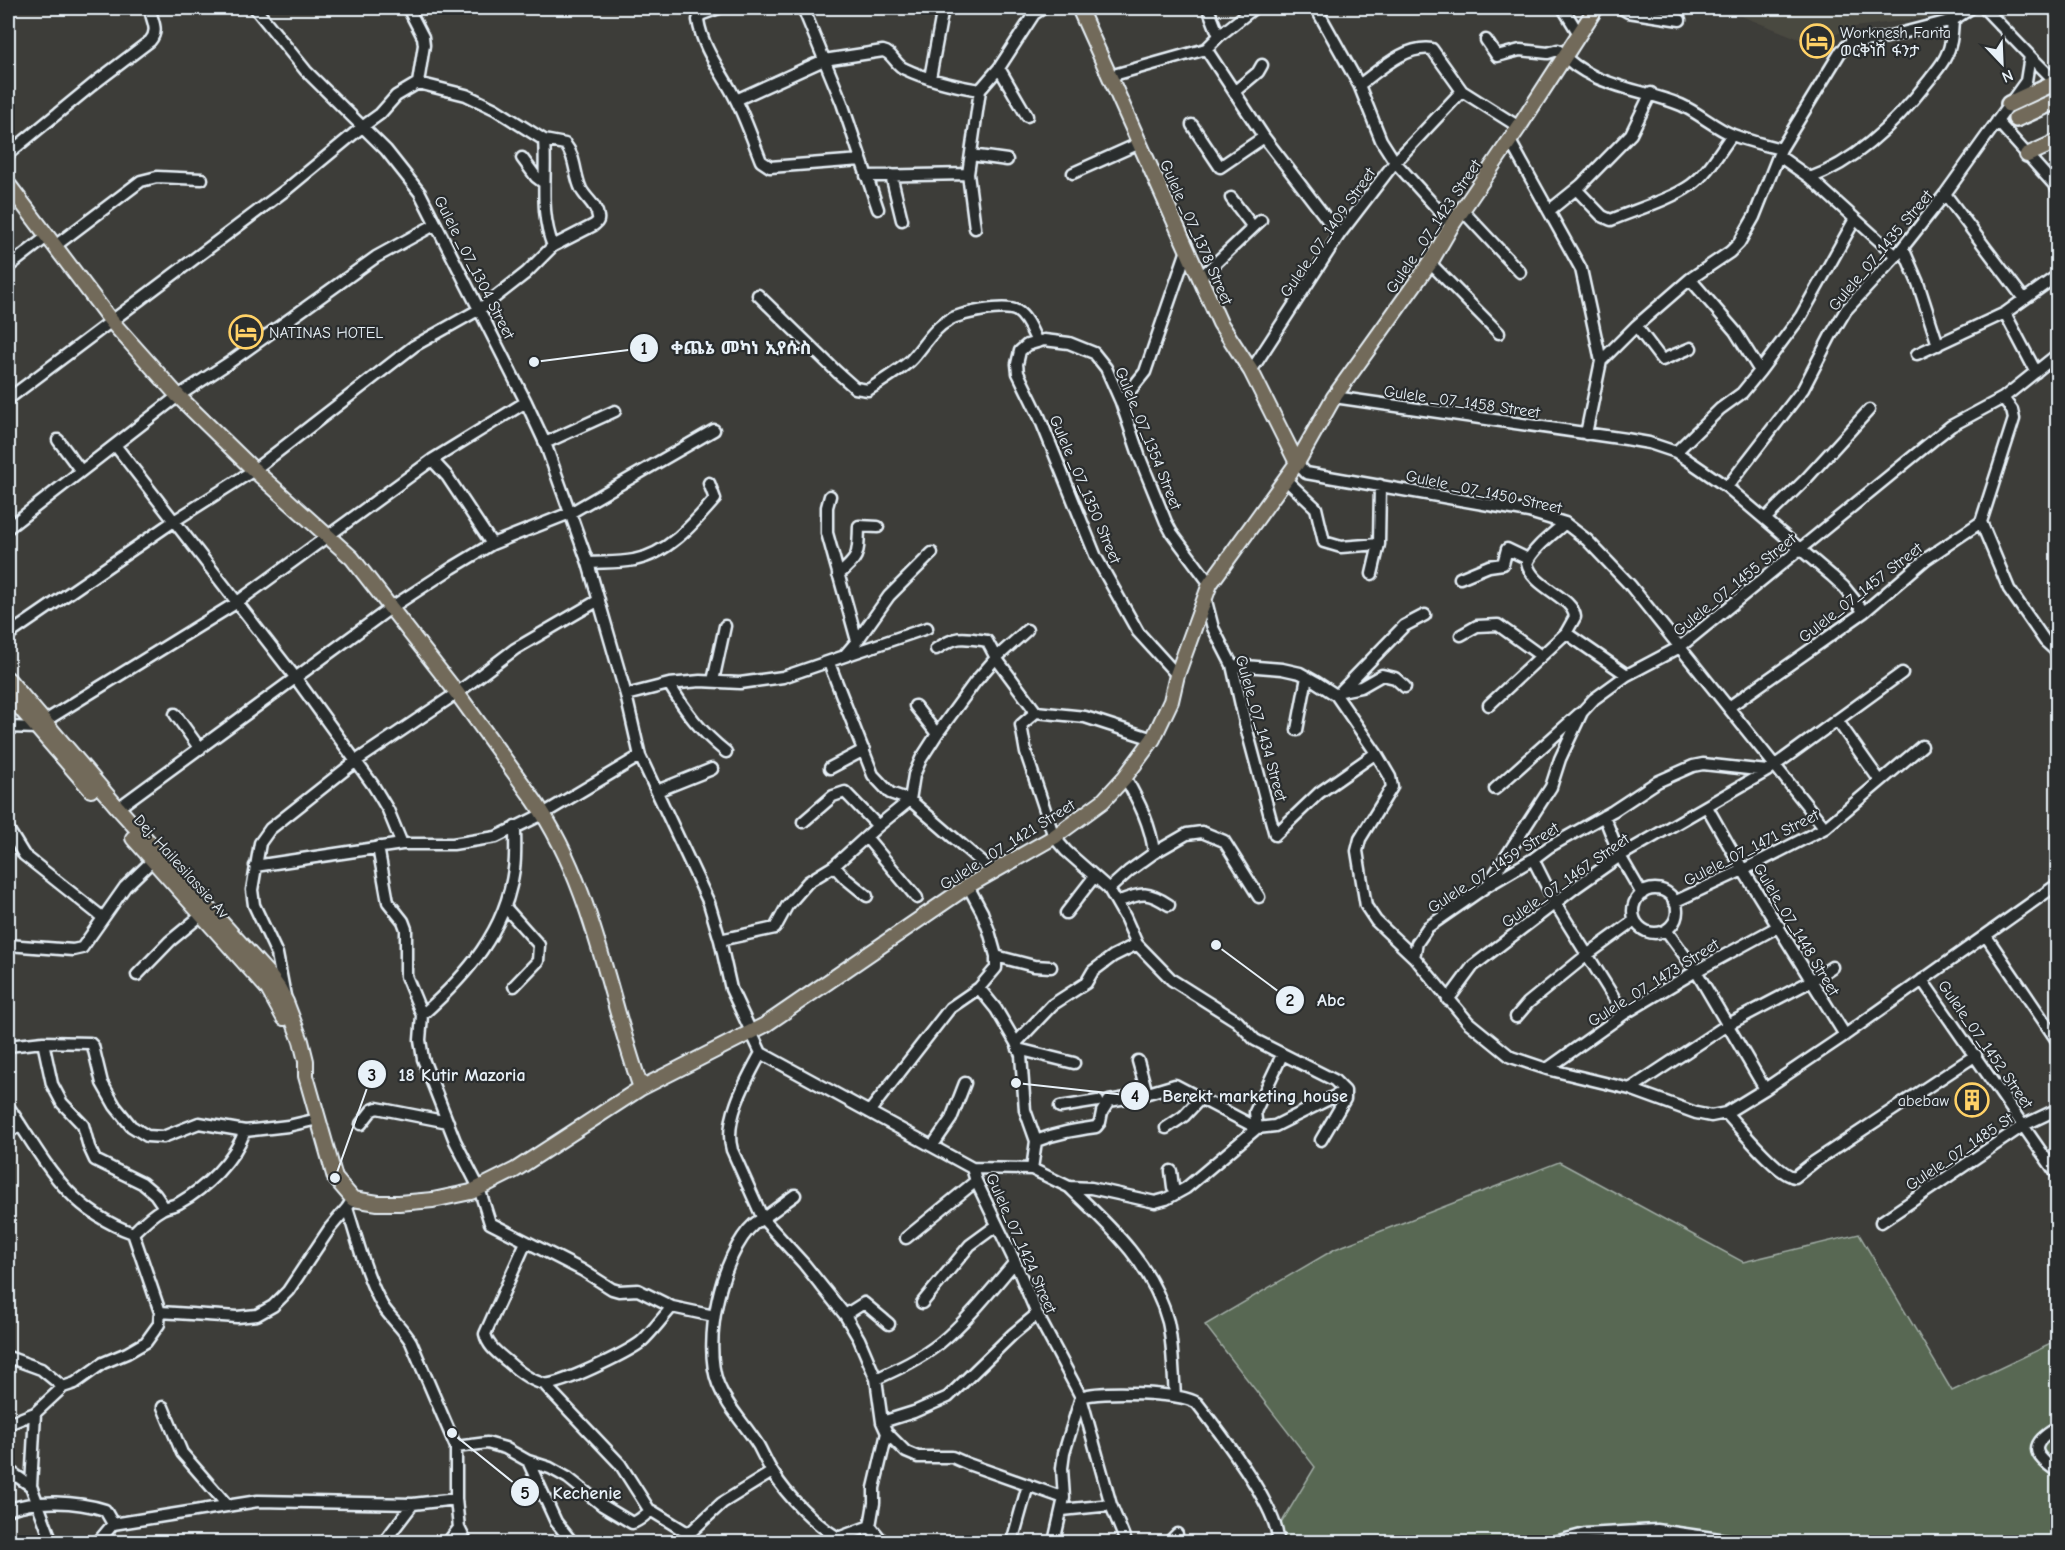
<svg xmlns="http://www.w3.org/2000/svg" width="2065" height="1550" font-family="'Comic Neue','Noto Sans Ethiopic',sans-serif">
	<rect width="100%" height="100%" fill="#3d3d39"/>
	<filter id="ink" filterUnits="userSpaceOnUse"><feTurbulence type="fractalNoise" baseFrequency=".0167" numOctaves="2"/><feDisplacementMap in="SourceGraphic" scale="12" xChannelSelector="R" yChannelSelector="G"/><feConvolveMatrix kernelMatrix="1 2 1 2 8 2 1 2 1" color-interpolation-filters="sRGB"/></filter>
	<g filter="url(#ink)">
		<path fill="#4a4840" d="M1721 8H1928L1933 17 1854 27 1812 44Z"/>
		<path fill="#586852" stroke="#a0aca5" stroke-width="1.5" d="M1559 1162 1743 1262 1859 1234 1952 1391 2057 1341V1542H1270L1315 1467 1205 1325 1335 1249Z"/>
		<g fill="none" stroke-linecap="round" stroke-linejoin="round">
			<defs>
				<path id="minor" d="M255 8 306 71 386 150 420 193 526 402 545 443 588 563 626 695 640 756 709 903 720 940 731 989 761 1053 972 1168 976 1181 1015 1262 1037 1314 1081 1397 1111 1505 1126 1542
					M408 8 423 37 424 45 418 83
					M719 8 700 15 698 20C703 51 723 73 736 100 746 120 753 141 761 161L770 167 861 160
					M803 8 842 103 878 209
					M1208 8 1219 36
					M1316 8 1359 85 1381 140 1395 162 1452 225
					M1563 8 1579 34
					M1621 8 1628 12 1680 20
					M1486 40 1497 56 1520 50 1548 53 1558 50C1592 88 1638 87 1681 105 1699 113 1715 128 1733 135 1748 141 1765 145 1781 149
					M1206 49 1264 137 1339 235
					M2030 56 2056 82
					M999 68 1027 116
					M1110 76 1206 49 1219 36 1254 8
					M930 78 943 8
					M1359 85C1380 70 1405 45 1432 49L1462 91 1519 127
					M1234 92 1258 72 1262 65
					M736 100 824 60 883 51C893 53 895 65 905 69 928 80 955 86 980 90
					M1997 121 2058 189
					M1192 125 1220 167 1264 137
					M544 140 565 144C576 157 574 174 581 189 586 199 597 205 598 217 599 222 597 222 594 225L553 246
					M1510 141 1581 269 1601 361
					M8 154 96 82 150 41C160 29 151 21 150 8
					M971 155 1007 160
					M1779 156 1810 178 1896 256
					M522 158 536 177 544 183
					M1073 173 1140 143
					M891 175 902 220
					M866 176 968 174
					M1810 178C1858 161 1899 119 1930 79 1935 72 1942 65 1946 56 1952 45 1952 33 1953 20
					M1576 189 1602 216 1611 220C1635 210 1670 200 1691 185 1708 173 1720 151 1732 135
					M1945 194 2024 299
					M1231 198 1253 227
					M1462 210 1520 272
					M1550 210 1581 185 1631 134 1651 93
					M975 228 968 174 980 90 999 68 1034 14 1043 8
					M55 246 141 181 157 177 202 179
					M1903 248 1918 283 1938 345
					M1430 263 1499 333
					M8 267 48 236
					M1200 278 1261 220
					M1690 279 1735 331 1760 371
					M758 295 837 372 855 388 868 390C882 381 897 372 910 361 923 348 932 329 949 320 961 313 1005 304 1017 311 1027 317 1032 332 1037 342
					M2005 313 2036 372
					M1636 326 1662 360 1691 348
					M1917 354 2005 313 2058 275
					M1251 371 1339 235 1395 162 1462 91
					M1334 397 1626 439 1649 443 1676 452 1727 487 1832 576 1844 587 1864 612
					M2003 398 2012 410 2014 419 1981 522 2009 589 2045 641 2058 653
					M8 399 287 189 362 127 380 114 396 96 418 83 466 95 495 109 544 140C547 177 539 211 553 246L526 273 480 309 414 346 254 470 174 521 8 635
					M1121 402 1145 372 1187 250
					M1586 434 1601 361 1636 326 1690 279 1730 252 1739 243 1754 217 1781 149 1841 51 1850 43 1883 38 1953 20 1971 8
					M58 440 81 471
					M545 443 615 411
					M115 445 295 677 373 785 388 810 402 844
					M1676 452 1720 409 1742 393 1760 371 1801 316 1855 219
					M432 460 447 476 492 544
					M1297 463 1306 473 1529 512 1565 523 1587 540 1630 585 1825 828
					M1285 479 1316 508 1324 542 1341 547 1379 544
					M1727 487 1803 389 1831 335 1846 310 1896 256 1945 194 2026 81 2030 56 1984 8
					M830 496 827 507V533L857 641 845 655
					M1765 519 1806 479 1869 410
					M8 528 178 396 230 362 376 257 436 224
					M588 563C603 562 619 563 634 560 668 554 694 523 715 499L709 483
					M1372 574 1379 544 1380 485
					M838 575C860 557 858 555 859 526L878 527
					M1460 578 1489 566 1503 564 1507 549 1528 559
					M1205 597 1213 628 1232 665 1245 723 1275 835 1319 793 1376 753
					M1566 633 1627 675
					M1461 635 1477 626 1498 625 1541 656
					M857 641 889 596 932 553
					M936 649C958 635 962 637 987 641L996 658 1036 712
					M829 663 873 775 890 793 910 800 992 871
					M1232 665 1282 669 1300 673 1316 682 1336 695 1376 753 1390 777 1392 787 1360 839 1357 851 1366 906 1376 921 1414 957 1468 1022 1511 1057 1547 1069 1630 1089 1696 1113 1711 1116 1726 1113 1765 1089 1845 1035 2058 884
					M1177 675 1138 632 1096 557 1039 416 1018 373 1017 364 1020 351 1027 345 1044 340 1069 343 1094 353 1106 368 1121 402 1140 458 1166 522 1172 533 1210 584
					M713 681 725 626
					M669 684C686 712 700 731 726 752
					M1342 690 1404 626 1425 615
					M1341 691 1361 687 1382 675 1395 678 1405 687
					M626 695 669 684 700 681 740 683 783 677 927 628
					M1489 705 1566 633 1575 617C1573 596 1532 588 1527 563 1533 548 1553 534 1565 523
					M915 706 937 734
					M1729 707 1864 612 1926 559 1981 522
					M175 714 200 749
					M1837 720 1880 781
					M45 721 236 603 432 460 526 402
					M8 727 37 728
					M1297 730 1307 677
					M1153 739 1085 717 1036 712 1021 725 1026 753 1054 837 1066 851 1109 889 1125 917 1137 944 1172 980 1237 1021 1255 1040 1334 1080 1345 1091V1099L1321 1140
					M830 768 864 750
					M1125 777C1139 802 1151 825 1154 853
					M1495 789 1579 714
					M657 791 712 769
					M1707 807 1743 870 1845 1035
					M118 808 392 607 452 568 492 544 570 513 714 430
					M1604 816 1620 856 1642 894
					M803 822 833 796 845 792 878 826
					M8 829 24 855 102 917
					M866 837 917 898
					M378 847 388 902 403 921 406 929V976L422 1015 420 1040 423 1059 455 1141 479 1188 490 1223 582 1270 612 1289 619 1291 638 1290 672 1307 714 1316
					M1533 859 1555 903 1624 1014
					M255 866 402 844H453L496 837 543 814 640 756
					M834 866 845 878 867 896
					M1487 886 1551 787 1560 759 1582 712 1594 699 1627 675 1680 647 1937 437 1951 426 2003 398 2058 354
					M1109 889 1129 871 1154 853 1187 834 1202 832 1224 841 1259 897
					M1633 911a22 22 0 1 1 44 0a22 22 0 1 1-44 0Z
					M1117 902C1142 893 1146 890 1169 905
					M1674 902 1743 870 1825 828 1922 746
					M505 907 539 945 538 961 514 986
					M1066 913 1094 877
					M1666 930 1696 971 1765 1089
					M1986 936 2058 1042
					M720 940 775 928 787 906 808 882 834 866 878 826 910 800 914 775 921 759 937 734 975 682 996 658 1027 630
					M8 945 73 950 82 948 125 887 153 860
					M996 956 1034 966 1051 967
					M1414 957 1417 943 1428 927 1487 886 1533 859 1549 847 1613 811 1657 782 1693 766 1703 764 1767 771
					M137 975 170 941 203 914
					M1922 980 2058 1176
					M979 988 996 1009 1016 1043 1021 1055 1025 1110 1036 1141 1032 1169
					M285 996 277 954 254 905 252 890 260 843 270 829 356 761 457 693 515 649 599 600
					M1448 1000 1473 966 1576 887 1620 856 1767 771 1902 673
					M422 1015C467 975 506 931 514 869 516 856 515 841 515 827
					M1516 1017 1528 1003 1587 955 1635 920
					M43 1042 52 1084 62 1103 83 1125 89 1147 95 1160 142 1183 155 1194 164 1207
					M1016 1043 1052 1005 1086 983 1093 971 1113 956 1137 944
					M8 1046 43 1042 90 1043 93 1046 102 1083 115 1106 131 1126 147 1136 163 1137 199 1123 245 1131 288 1126 318 1119
					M1018 1049 1074 1063
					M761 1053C747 1079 723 1120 732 1150L763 1219 804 1264 845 1315 859 1339 876 1379 882 1422 887 1433 906 1452 918 1457H952L968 1464 1064 1498
					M1138 1061 1147 1093
					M1547 1069 1624 1014 1696 971 1779 926
					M1630 1089 1727 1025 1811 981 1832 967
					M8 1106C45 1161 66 1209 133 1233
					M1060 1107 1098 1101
					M869 1112 950 1008 979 988 996 968V956L989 931 982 912 968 886
					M1726 1113C1739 1127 1778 1176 1795 1177L1814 1162 1976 1055
					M361 1124 372 1110 377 1108 448 1122
					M1166 1128 1184 1116 1200 1099
					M8 1133 20 1124
					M1036 1141C1056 1133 1075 1130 1096 1127L1100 1122 1102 1112 1109 1101 1138 1096 1175 1085 1257 1128 1275 1126 1345 1091
					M933 1145 951 1119 965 1083
					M972 1168 1032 1169 1069 1187 1091 1188 1155 1202 1166 1199 1186 1188 1257 1128 1255 1112 1282 1055
					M1171 1171 1173 1187 1177 1193
					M1069 1187C1110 1226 1153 1265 1168 1322 1173 1345 1173 1372 1175 1395
					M795 1195C785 1202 775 1210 765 1217 762 1220 757 1221 754 1224 721 1254 702 1343 718 1384 727 1407 745 1424 758 1445 763 1454 767 1464 773 1473 787 1496 815 1524 838 1538L870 1526
					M353 1199 347 1208C357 1238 366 1277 382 1305 390 1318 403 1328 411 1342L456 1447V1499L459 1528 466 1542
					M1881 1222 2024 1125 2058 1109
					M133 1233C142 1224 151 1215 162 1209 167 1206 174 1206 179 1203 206 1188 234 1160 245 1131
					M906 1238 976 1181
					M526 1242 485 1334C488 1347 499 1354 508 1362 518 1371 531 1381 544 1384 558 1387 628 1352 641 1342 652 1332 662 1318 672 1307
					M922 1303 970 1245 996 1226
					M160 1312 237 1317 257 1315 273 1306 288 1291 330 1228 347 1208
					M845 1315 864 1303 889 1324
					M8 1357 41 1369 63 1387
					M876 1379C898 1369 920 1359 940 1343 967 1321 992 1289 1015 1262
					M544 1384 620 1464 650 1511
					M1081 1397C1100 1390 1181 1392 1197 1403 1219 1431 1279 1509 1278 1542
					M163 1407 182 1453 228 1506
					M882 1422 914 1412 948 1397 1013 1334 1037 1314
					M8 1424 35 1413 63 1387 75 1383 103 1363 127 1353 146 1342 159 1324 160 1312 133 1233
					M2058 1427C2029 1445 2031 1453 2058 1472
					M456 1447 487 1443 505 1448 528 1461 550 1468 568 1478 602 1505 632 1523C641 1521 645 1513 652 1511L686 1532 693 1530 722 1503 772 1472
					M528 1461 556 1522 572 1542
					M8 1470 31 1486 35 1413
					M31 1486 52 1542
					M8 1510C35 1499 77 1501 105 1510L113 1524
					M1062 1510 1111 1505
					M98 1542 113 1524 258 1501 413 1504 456 1499
					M384 1542 413 1504
					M448 1542 459 1528
					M883 1542 870 1526 874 1503V1488L887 1433
					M1012 1542 1028 1485
					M1054 1542 1064 1498 1062 1468 1064 1453 1081 1397
					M1169 1542 1177 1534
					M1555 1542 1585 1534 1657 1530 1740 1542"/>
				<path id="major" d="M1079 8 1220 323 1251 371 1297 463
					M2027 155 2058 141
					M8 184 112 322 178 396 254 470 352 558 457 693 534 800C593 885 607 992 641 1088
					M8 679 118 808 269 975 279 989 286 1002 301 1041 306 1061V1076L335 1178 353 1199 378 1203H399L433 1200 471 1192 515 1170 641 1088 765 1025 968 886 1054 837 1103 801 1125 777 1153 739 1171 701 1177 675 1210 584 1297 463 1334 397 1430 263 1452 225 1519 127 1596 8
					M8 694 91 790
					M133 838 268 989 284 1018"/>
				<path id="highway" d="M2009 104 2058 81
					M2016 119 2058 100"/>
			</defs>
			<use href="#minor" stroke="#e8f1f8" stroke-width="15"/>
			<use href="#major" stroke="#e8f1f8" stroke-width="18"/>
			<use href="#highway" stroke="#e8f1f8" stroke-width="20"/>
			<use href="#minor" stroke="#2a2d2e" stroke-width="10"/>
			<use href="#major" stroke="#726b5a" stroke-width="14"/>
			<use href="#highway" stroke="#726b5a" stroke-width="15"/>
		</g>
	</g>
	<defs>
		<symbol id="hotel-ring" viewBox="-11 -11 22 22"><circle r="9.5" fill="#2a2d2e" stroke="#ffd166" stroke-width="1.5"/><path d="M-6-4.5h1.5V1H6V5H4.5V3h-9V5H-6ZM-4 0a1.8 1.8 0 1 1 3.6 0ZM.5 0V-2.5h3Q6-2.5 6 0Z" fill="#ffd166"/></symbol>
		<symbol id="building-ring" viewBox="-11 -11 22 22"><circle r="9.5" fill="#2a2d2e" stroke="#ffd166" stroke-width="1.5"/><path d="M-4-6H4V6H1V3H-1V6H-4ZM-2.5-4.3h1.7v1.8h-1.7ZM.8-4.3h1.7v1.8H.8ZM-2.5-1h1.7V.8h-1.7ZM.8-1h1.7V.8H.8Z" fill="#ffd166"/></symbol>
	</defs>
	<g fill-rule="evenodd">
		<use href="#hotel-ring" x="1798" y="22" width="38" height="38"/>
		<use href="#hotel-ring" x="227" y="313" width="38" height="38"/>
		<use href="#building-ring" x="1953" y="1081" width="38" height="38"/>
	</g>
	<g text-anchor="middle" stroke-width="4.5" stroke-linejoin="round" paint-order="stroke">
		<g font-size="16" fill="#e8f1f8" stroke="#2a2d2e" text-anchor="start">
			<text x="1840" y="38">Worknesh Fanta<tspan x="1840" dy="18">ወርቅነሽ ፋንታ</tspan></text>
			<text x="269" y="338">NATINAS HOTEL</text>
			<text x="1949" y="1106" text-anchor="end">abebaw</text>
		</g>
		<g font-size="16" fill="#e8f1f8" stroke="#2a2d2e">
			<text transform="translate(1433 226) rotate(-56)" y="6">Gulele _07_1423 Street</text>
			<text transform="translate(1197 232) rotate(66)" y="6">Gulele _07_1378 Street</text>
			<text transform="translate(1327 232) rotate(-55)" y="6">Gulele_07_1409 Street</text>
			<text transform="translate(1880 250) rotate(-50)" y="6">Gulele_07_1435 Street</text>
			<text transform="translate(475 267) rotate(63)" y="6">Gulele _07_1304 Street</text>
			<text transform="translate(1462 401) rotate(8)" y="6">Gulele _07_1458 Street</text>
			<text transform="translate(1149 438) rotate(68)" y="6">Gulele_07_1354 Street</text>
			<text transform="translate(1086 489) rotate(67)" y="6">Gulele _07_1350 Street</text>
			<text transform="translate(1484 491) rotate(12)" y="6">Gulele _07_1450 Street</text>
			<text transform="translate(1734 584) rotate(-39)" y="6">Gulele_07_1455 Street</text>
			<text transform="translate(1860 592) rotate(-38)" y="6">Gulele_07_1457 Street</text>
			<text transform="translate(1262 728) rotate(74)" y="6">Gulele_07_1434 Street</text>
			<text transform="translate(1007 844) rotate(-32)" y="6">Gulele _07_1421 Street</text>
			<text transform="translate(1751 847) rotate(-27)" y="6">Gulele_07_1471 Street</text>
			<text transform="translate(182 866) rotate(48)" y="6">Dej. Hailesilassie Av</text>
			<text transform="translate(1493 867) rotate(-33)" y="6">Gulele_07_1459 Street</text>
			<text transform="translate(1565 880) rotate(-35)" y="6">Gulele_07_1467 Street</text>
			<text transform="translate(1797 929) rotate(59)" y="6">Gulele_07_1448 Street</text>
			<text transform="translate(1653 982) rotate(-32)" y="6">Gulele_07_1473 Street</text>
			<text transform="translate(1986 1044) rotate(55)" y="6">Gulele_07_1452 Street</text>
			<text transform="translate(1959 1151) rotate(-34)" y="6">Gulele_07_1485 St</text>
			<text transform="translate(1022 1243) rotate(66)" y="6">Gulele_07_1424 Street</text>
		</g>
	</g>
	<path fill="none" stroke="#e8f1f8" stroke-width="2" d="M534 362L644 348M1216 945L1290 1000M335 1178L372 1074M1016 1083L1135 1096M452 1433L525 1492"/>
	<g fill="#e8f1f8" stroke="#2a2d2e" stroke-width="2">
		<circle cx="534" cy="362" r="6"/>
		<circle cx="1216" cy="945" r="6"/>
		<circle cx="335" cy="1178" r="6"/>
		<circle cx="1016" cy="1083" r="6"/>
		<circle cx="452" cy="1433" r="6"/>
		<circle cx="644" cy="348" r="15"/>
		<circle cx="1290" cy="1000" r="15"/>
		<circle cx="372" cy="1074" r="15"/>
		<circle cx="1135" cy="1096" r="15"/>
		<circle cx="525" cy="1492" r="15"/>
	</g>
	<g font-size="18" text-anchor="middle" font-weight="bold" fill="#111">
		<text x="644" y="354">1</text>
		<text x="1290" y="1006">2</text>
		<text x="372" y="1081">3</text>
		<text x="1135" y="1102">4</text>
		<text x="525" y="1499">5</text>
	</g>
	<g font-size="18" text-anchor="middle" font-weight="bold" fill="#e8f1f8" stroke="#2a2d2e" stroke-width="4.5" stroke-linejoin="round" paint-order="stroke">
		<text x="741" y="354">ቀጨኔ መካነ ኢየሱስ</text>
		<text x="1331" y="1006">Abc</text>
		<text x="462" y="1081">18 Kutir Mazoria</text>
		<text x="1255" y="1102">Berekt marketing house</text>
		<text x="587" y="1499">Kechenie</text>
	</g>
	<rect width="2065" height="1550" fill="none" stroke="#2a2d2e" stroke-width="30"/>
	<rect x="15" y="15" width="2035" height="1520" fill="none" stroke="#e8f1f8" stroke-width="2" filter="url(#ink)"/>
	<g transform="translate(2002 63) rotate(157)" stroke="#2a2d2e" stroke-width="4.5" paint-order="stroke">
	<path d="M0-4.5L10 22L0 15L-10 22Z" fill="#e8f1f8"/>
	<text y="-9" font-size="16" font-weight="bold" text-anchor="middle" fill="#e8f1f8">N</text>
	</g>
</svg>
